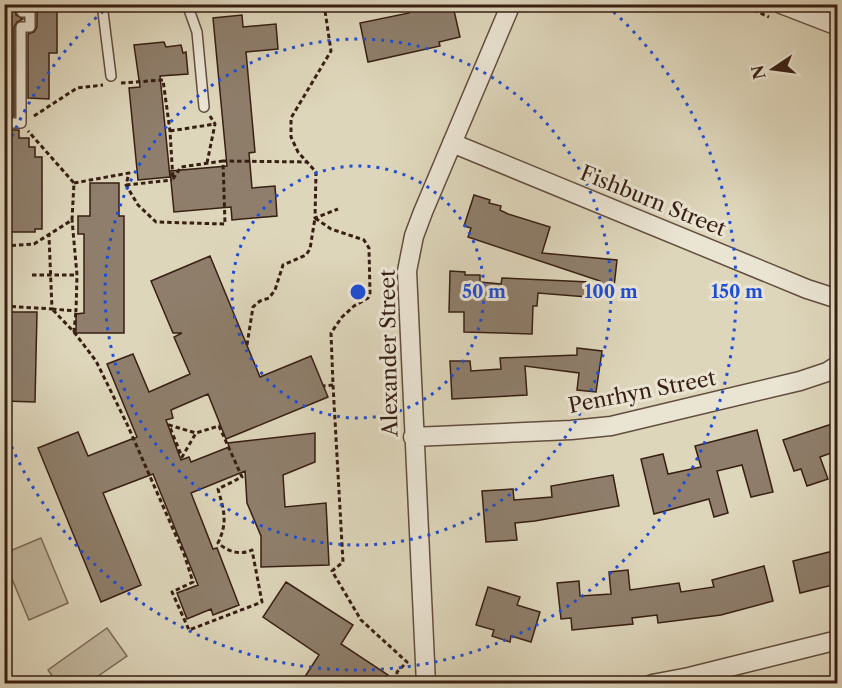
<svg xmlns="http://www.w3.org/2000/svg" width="842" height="688" font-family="'Libre Caslon Text',serif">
	<rect width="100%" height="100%" fill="#ded6bb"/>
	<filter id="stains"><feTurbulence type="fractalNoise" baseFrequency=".00333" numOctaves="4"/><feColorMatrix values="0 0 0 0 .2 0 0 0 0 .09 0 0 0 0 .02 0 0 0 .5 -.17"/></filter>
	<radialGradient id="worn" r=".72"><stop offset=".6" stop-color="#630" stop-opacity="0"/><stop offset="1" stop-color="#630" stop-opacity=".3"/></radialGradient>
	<path fill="#c2b79f" stroke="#7d6b5a" stroke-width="1.5" d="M41 538 68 603 29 620 5 562V553Z
		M107 628 127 656 88 683H57L48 670Z"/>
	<path fill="#8e7e6b" stroke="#381f14" stroke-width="1.5" d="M4 4H15L16 15 23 19 17 22 14 27V116H4Z
		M408 4H426L427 11 453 6 460 37 439 42 440 46 368 62 360 23 409 13Z
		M32 6H57V53H49V99L28 98V34L34 32 37 27V11Z
		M242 15 243 27 276 24 278 49 246 52 255 152 249 153 252 188 275 186 277 216 232 220 231 207 174 212 170 171 227 166 213 18Z
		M164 42 166 47 181 45 183 53 186 52 188 74 160 76 170 177 138 180 129 88 140 87 134 45Z
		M4 130H19V138H29V147H35V157H42V229H35V232H4Z
		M90 183H119V216H124V333H76V314L84 313V234H78V216H90Z
		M474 195 490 200 489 203 501 206 500 210 508 214 550 227 542 253 617 260 614 287 599 286 600 281 468 237 471 228 464 226Z
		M210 256 260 377 311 356 328 397 226 439 208 394 171 410 173 418 166 420 181 460 189 457 191 462 229 447 228 443 315 433V462L283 475 285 507 326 503 329 565 261 567V536L247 503 245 471 191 493 213 549 217 548 239 605 213 615 211 609 187 619 177 593 198 585 153 474 103 493 141 585 101 602 38 448 78 432 88 456 137 437 107 364 133 354 149 392 190 374 174 337 182 333H173L151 281Z
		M450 271 465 272V275H480V282L501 284 502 278 589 282 587 297 538 293 537 306H533L532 334 464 332V312H449Z
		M4 312H37L35 402 4 401Z
		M577 348 602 351 596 392 577 390 579 373 525 366 527 395 452 399 450 361H470L471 371 501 369 500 358 577 355Z
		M832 424 837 441V451L820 457 828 479 807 486 801 469 794 471 783 440Z
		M757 430 773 492 751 497 742 465 717 471 728 513 714 517 709 499 654 514 641 459 663 454 668 474 701 467 695 446Z
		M613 475 619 506 535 521 515 523 517 540 486 542 482 491 513 489 514 500 552 497 551 486Z
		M837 550V584L800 593 793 561Z
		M764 566 773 601 721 615 658 623 657 615 632 618 633 624 572 630 571 618 561 619 557 583 579 581 580 596 611 594 609 572 628 570 630 590 679 583 681 592 714 587 712 580Z
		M286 582 353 625 341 644 388 675 382 684H312L304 678 319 655 263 617Z
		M488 587 520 597 517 605 540 612 531 642 511 636 510 642 492 636 494 630 476 625Z"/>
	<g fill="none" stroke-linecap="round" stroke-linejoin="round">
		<defs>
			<path id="lane" d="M102 4 111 76
				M187 4 197 32 204 107
				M4 123H21V27H30V12H22V4"/>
			<path id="street" d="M781 4 838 26
				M452 143 807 289 838 299
				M413 437 571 430 611 426 800 381 827 372 838 365
				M426 684 407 271 414 236 423 212 511 4
				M652 684 689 677 838 640"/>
		</defs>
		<use href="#lane" stroke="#624d3e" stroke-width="12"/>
		<use href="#street" stroke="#624d3e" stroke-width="21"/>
		<path stroke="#381f14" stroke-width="3" stroke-dasharray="4.5 3" stroke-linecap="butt" d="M324 4 331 51 291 118V137L298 152 316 172 315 218 338 209
			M740 4 769 17
			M121 83 163 80 170 131 173 180
			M34 116 77 88 103 85
			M170 131 215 124
			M207 163 215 124 210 116
			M173 179 181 167 223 161
			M74 183 129 173 126 185 138 205 156 222 225 224 223 161 308 162
			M126 185 172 180
			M4 246 34 244 72 220 74 183 28 131
			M32 275H77L72 220
			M4 306 52 309 49 236
			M52 309 76 311 77 275
			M53 310 74 332 76 311
			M74 332 96 361 127 424 184 554 193 582 172 592 189 630 262 602 252 550C240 556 227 551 218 543 228 522 224 511 218 489L242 477 219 426 196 433 182 457 169 425 196 433
			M247 345 253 307 260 301 269 298 275 290 283 265 306 255 310 249 315 218 331 229 364 240 369 248 370 293 368 298 354 306 342 317 331 333 333 385 323 386
			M333 385 343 562 332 571 361 620 407 662 397 672V684
			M442 677 450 681H466L467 684"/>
		<use href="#lane" stroke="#eae4d3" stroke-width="9"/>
		<use href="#street" stroke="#eae4d3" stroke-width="18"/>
	</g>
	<g fill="none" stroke="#1d4ed8" stroke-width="3" stroke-dasharray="3 6">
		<circle cx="358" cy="292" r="126"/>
		<circle cx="358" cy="292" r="253"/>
		<path d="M5 153A379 379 0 0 1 109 6M607 6A379 379 0 1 1 5 431"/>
	</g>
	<g text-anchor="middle" stroke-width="6" stroke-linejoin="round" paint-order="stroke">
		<g font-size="21" fill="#381f14" stroke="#eae4d3">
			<text transform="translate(653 201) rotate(22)" y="7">Fishburn Street</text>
			<text transform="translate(389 353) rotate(-91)" y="7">Alexander Street</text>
			<text transform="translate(642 392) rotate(-11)" y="7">Penrhyn Street</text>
		</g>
	</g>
	<circle cx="358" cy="292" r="9" fill="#1d4ed8" stroke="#eae4d3" stroke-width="3"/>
	<g font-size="18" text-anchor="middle" font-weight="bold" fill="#1d4ed8" stroke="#eae4d3" stroke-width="6" stroke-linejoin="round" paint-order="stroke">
		<text x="484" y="298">50 m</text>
		<text x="611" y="298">100 m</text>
		<text x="737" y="298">150 m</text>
	</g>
	<rect width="842" height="688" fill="none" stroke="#ded6bb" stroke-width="24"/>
	<rect x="6" y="6" width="830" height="676" fill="none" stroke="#381f14" stroke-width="3"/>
	<rect x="12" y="12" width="818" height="664" fill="none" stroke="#381f14" stroke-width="1.5"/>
	<g transform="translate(773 69) rotate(257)" stroke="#eae4d3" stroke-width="4.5" paint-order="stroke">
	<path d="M0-4.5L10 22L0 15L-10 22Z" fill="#381f14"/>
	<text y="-9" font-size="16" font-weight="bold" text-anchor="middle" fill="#381f14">N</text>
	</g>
	<rect width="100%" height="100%" filter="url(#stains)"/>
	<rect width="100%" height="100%" fill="url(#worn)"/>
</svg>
